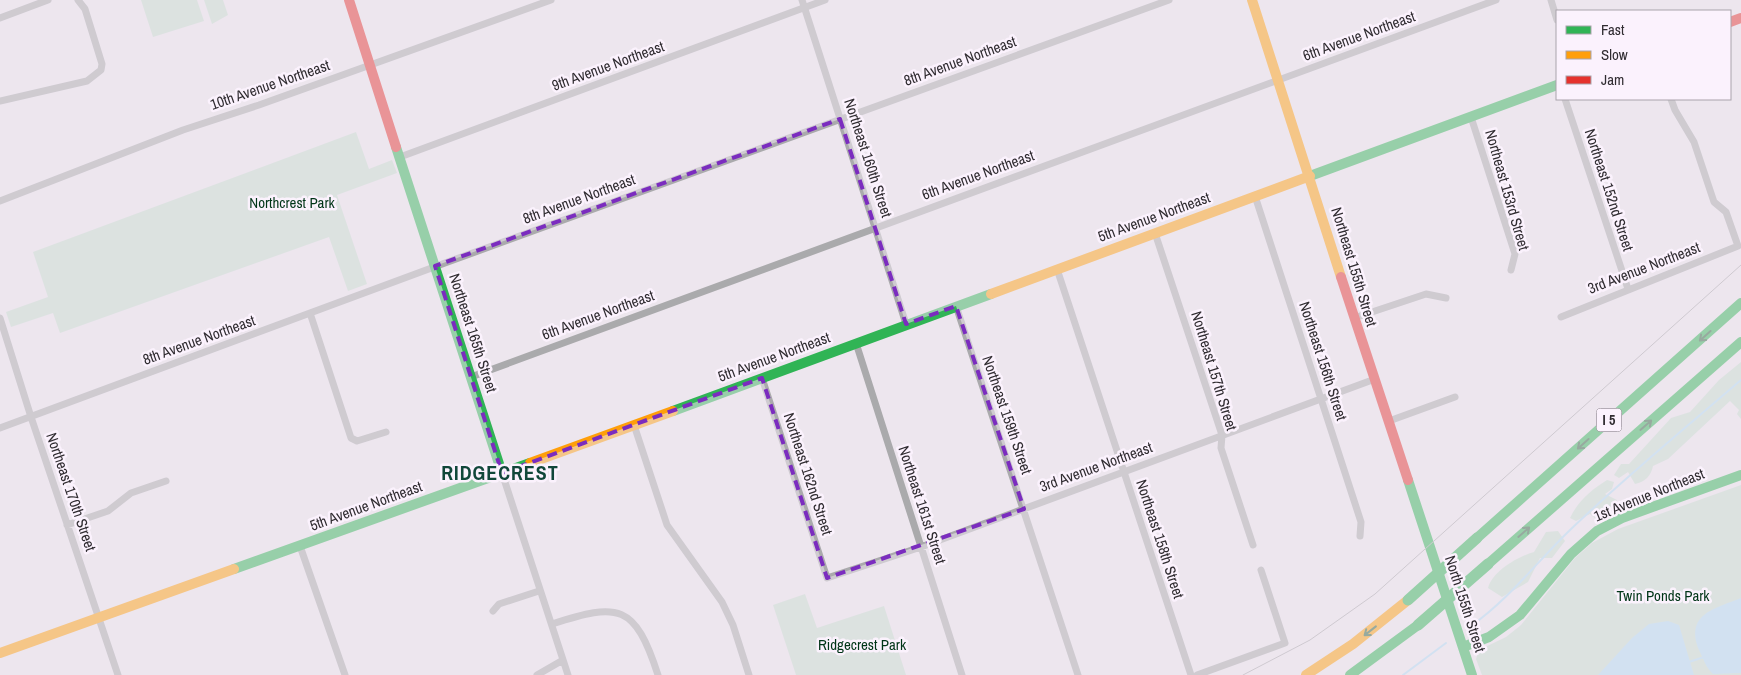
<svg xmlns="http://www.w3.org/2000/svg" width="1741" height="675" font-family="'Archivo Narrow',sans-serif">
	<rect width="100%" height="100%" fill="#ede6ee"/>
	<path fill="#c8decf" d="M141 0H197L204 21 153 37Z
		M204 0H223L228 15 212 24Z
		M356 132 369 169 392 160 397 173 337 195 367 284 348 291 329 237 60 333 53 313 11 327 6 312 48 297 33 252Z
		M1741 362V419L1737 414 1739 410 1730 401 1668 459 1653 466C1651 476 1645 482 1635 484L1628 472 1619 478 1614 475 1621 464H1629L1671 418 1690 412 1719 380Z
		M1607 480 1614 482 1612 489 1605 494 1617 500 1610 519 1598 521 1590 514 1576 521 1570 518C1578 501 1591 490 1607 480Z
		M1741 485V675H1482L1476 659 1479 650 1506 637 1521 625 1575 558 1592 543 1618 529Z
		M1558 531 1565 541 1552 558H1540L1528 582 1502 597 1488 588C1493 571 1517 557 1534 552L1546 532Z
		M805 594 817 628 884 606 906 675H796L773 605Z"/>
	<path fill="#b2dcf4" d="M1741 598V673L1713 674C1706 668 1703 658 1699 650 1685 614 1714 609 1741 598Z
		M1668 621 1679 625 1694 675H1598L1632 638 1649 624Z"/>
	<g fill="none" stroke-linecap="round" stroke-linejoin="round">
		<path stroke="#b2dcf4" stroke-width="2" d="M1471 626C1509 599 1536 563 1569 531 1624 478 1683 430 1741 380
			M1689 662 1704 657
			M1403 675 1446 643"/>
		<path stroke="#aaaaac" stroke-width="7" d="M802 0 906 324
			M1551 0 1557 20
			M0 18 48 0
			M1565 99 1628 289
			M0 101 87 81 101 70 102 64 85 9 78 0
			M1471 117 1515 254 1511 270
			M400 157 825 0
			M1255 196 1361 522 1360 536
			M0 201 183 130 259 105 551 0
			M1155 233 1222 435 1221 448 1253 545
			M1057 269 1191 675
			M956 306 1078 675
			M310 313 351 438 357 441 386 432
			M1561 317 1738 246 1726 212 1714 202 1694 142 1675 110 1671 99
			M0 318 31 417 118 675
			M1354 318 1426 294 1446 298
			M856 343 962 675
			M471 377 1496 0
			M762 378 827 578 921 547 1375 379
			M1389 421 1455 397
			M634 425 667 525 722 602 733 625 749 675
			M0 428 445 263 1169 0
			M502 473 568 675
			M67 525 108 511 131 493 166 481
			M300 546 345 675
			M493 611 499 604 539 591
			M552 624C619 602 635 604 658 675
			M537 675 563 660
			M1197 675 1285 643 1261 570"/>
		<path stroke="#30b455" stroke-width="10" d="M396 147 502 473
			M1310 176 1557 85
			M673 411 991 294
			M1408 480 1472 675
			M1477 538 1741 303
			M1488 564 1741 342
			M234 569 530 463
			M1463 647 1489 637 1520 615 1571 554 1597 531 1622 518 1741 475
			M1350 675 1418 625"/>
		<path stroke="#ff9f0a" stroke-width="10" d="M1252 0 1341 277
			M991 294 1310 176
			M530 463 673 411
			M0 653 234 569
			M1306 675 1353 644 1408 600"/>
		<path stroke="#e5322d" stroke-width="10" d="M349 0 396 147
			M1730 22 1741 18
			M1341 277 1408 480"/>
		<path stroke="#aaa8ab" stroke-width="1" d="M1243 675 1310 640 1375 594 1741 265"/>
		<path stroke="#30b455" stroke-width="11" d="M1408 600 1477 538
			M1418 625 1488 564"/>
	</g>
	<defs><path id="oneway-shaft" d="M-6 0H5M1.5-3L5.5 0L1.5 3" fill="none" stroke-width="1.6" stroke-linecap="round" stroke-linejoin="round" transform="scale(1.25)"/></defs>
	<g stroke="#30623f">
		<use href="#oneway-shaft" transform="translate(1705 336) rotate(138)"/>
		<use href="#oneway-shaft" transform="translate(1646 425) rotate(-41)"/>
		<use href="#oneway-shaft" transform="translate(1583 444) rotate(138)"/>
		<use href="#oneway-shaft" transform="translate(1524 532) rotate(-41)"/>
		<use href="#oneway-shaft" transform="translate(1370 631) rotate(142)"/>
	</g>
	<path d="M0 0H1741V675H0ZM840 119 906 324 956 306 1024 509 827 578 762 378 502 473 435 266Z" fill="#ede6ee" fill-opacity=".55" fill-rule="evenodd"/>
	<path fill="none" stroke="#7b2cbf" stroke-width="4" stroke-dasharray="10 6" stroke-linejoin="round" d="M840 119 906 324 956 306 1024 509 827 578 762 378 502 473 435 266Z"/>
	<g text-anchor="middle" stroke-width="5" stroke-linejoin="round" paint-order="stroke">
		<rect fill="#fbf2fd" stroke="#6d676e" stroke-width="1" x="1596.5" y="408.5" width="25" height="23" rx="4"/>
		<g font-size="14" font-weight="bold" fill="#302c31">
			<text x="1609" y="425">I 5</text>
		</g>
		<g font-size="15" fill="#302c31" stroke="#fbf2fd">
			<text transform="translate(1359 36) rotate(-20)" y="5">6th Avenue Northeast</text>
			<text transform="translate(960 61) rotate(-20)" y="5">8th Avenue Northeast</text>
			<text transform="translate(608 66) rotate(-20)" y="5">9th Avenue Northeast</text>
			<text transform="translate(270 85) rotate(-19)" y="5">10th Avenue Northeast</text>
			<text transform="translate(868 158) rotate(72)" y="5">Northeast 160th Street</text>
			<text transform="translate(978 175) rotate(-20)" y="5">6th Avenue Northeast</text>
			<text transform="translate(1507 190) rotate(74)" y="5">Northeast 153rd Street</text>
			<text transform="translate(1609 190) rotate(72)" y="5">Northeast 152nd Street</text>
			<text transform="translate(579 199) rotate(-20)" y="5">8th Avenue Northeast</text>
			<text transform="translate(1154 217) rotate(-20)" y="5">5th Avenue Northeast</text>
			<text transform="translate(1354 267) rotate(73)" y="5">Northeast 155th Street</text>
			<text transform="translate(1644 268) rotate(-21)" y="5">3rd Avenue Northeast</text>
			<text transform="translate(598 315) rotate(-20)" y="5">6th Avenue Northeast</text>
			<text transform="translate(473 333) rotate(72)" y="5">Northeast 165th Street</text>
			<text transform="translate(199 340) rotate(-20)" y="5">8th Avenue Northeast</text>
			<text transform="translate(774 357) rotate(-20)" y="5">5th Avenue Northeast</text>
			<text transform="translate(1323 361) rotate(72)" y="5">Northeast 156th Street</text>
			<text transform="translate(1214 371) rotate(73)" y="5">Northeast 157th Street</text>
			<text transform="translate(1007 415) rotate(71)" y="5">Northeast 159th Street</text>
			<text transform="translate(1096 467) rotate(-20)" y="5">3rd Avenue Northeast</text>
			<text transform="translate(808 474) rotate(72)" y="5">Northeast 162nd Street</text>
			<text transform="translate(71 492) rotate(71)" y="5">Northeast 170th Street</text>
			<text transform="translate(1649 495) rotate(-22)" y="5">1st Avenue Northeast</text>
			<text transform="translate(922 505) rotate(72)" y="5">Northeast 161st Street</text>
			<text transform="translate(366 506) rotate(-20)" y="5">5th Avenue Northeast</text>
			<text transform="translate(1160 539) rotate(72)" y="5">Northeast 158th Street</text>
			<text transform="translate(1465 604) rotate(72)" y="5">North 155th Street</text>
		</g>
		<g font-size="15" fill="#003517" stroke="#fbf2fd">
			<text x="292" y="208">Northcrest Park</text>
			<text x="1663" y="601">Twin Ponds Park</text>
			<text x="862" y="650">Ridgecrest Park</text>
		</g>
		<g font-size="20" font-weight="bold" letter-spacing="1" fill="#11473a" stroke="#fbf2fd">
			<text x="500" y="480">RIDGECREST</text>
		</g>
	</g>
	<rect x="1556" y="10" width="175" height="90" fill="#fbf2fd" stroke="#aaa3ab"/>
	<rect x="1566" y="26" width="25" height="8" fill="#30b455" stroke="#aaa3ab"/>
	<text x="1601" y="35" font-size="15" fill="#302c31">Fast</text>
	<rect x="1566" y="51" width="25" height="8" fill="#ff9f0a" stroke="#aaa3ab"/>
	<text x="1601" y="60" font-size="15" fill="#302c31">Slow</text>
	<rect x="1566" y="76" width="25" height="8" fill="#e5322d" stroke="#aaa3ab"/>
	<text x="1601" y="85" font-size="15" fill="#302c31">Jam</text>
</svg>
